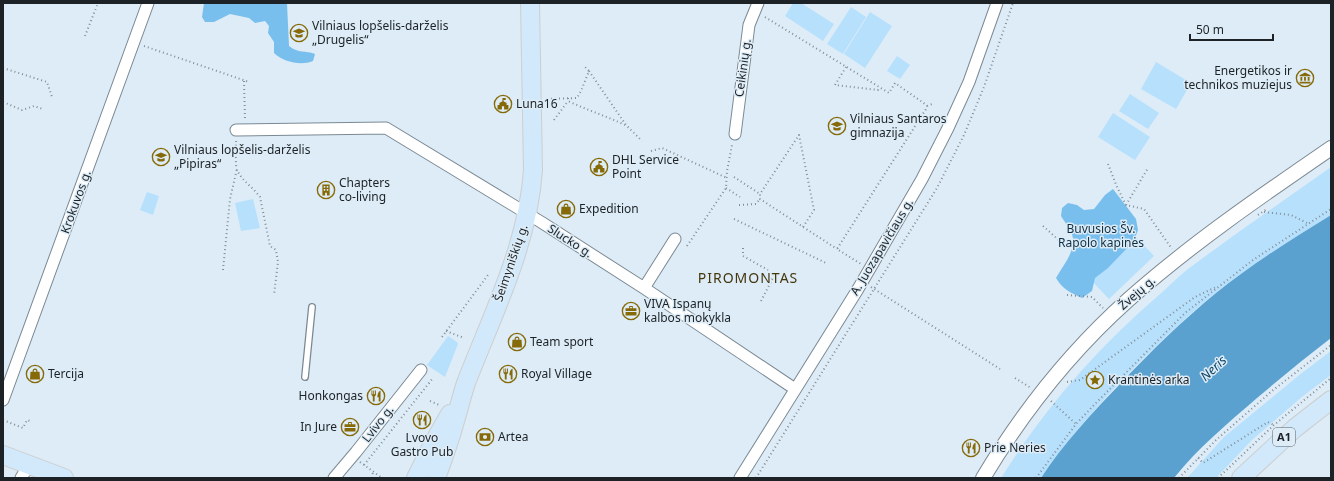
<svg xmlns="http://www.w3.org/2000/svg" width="1334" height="481" font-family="'Noto Sans',sans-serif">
	<rect width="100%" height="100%" fill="#ddecf7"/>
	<path fill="#b7e0fc" d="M793 3H801L834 24 823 41 785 16Z
		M851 7 866 17 843 54 827 44Z
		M870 12 892 26 865 68 844 54Z
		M897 56 910 65 900 79 887 71Z
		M1156 62 1191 83 1176 109 1141 89Z
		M1130 94 1159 113 1148 129 1119 111Z
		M1113 113 1150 137 1135 160 1098 137Z
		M1331 167V215C1292 239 1254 263 1218 291 1194 310 1172 331 1150 352 1110 391 1073 432 1041 478H1001C1044 409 1097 348 1159 295 1168 287 1178 277 1188 269 1235 234 1283 201 1331 167Z
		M147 192 159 196 153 215 140 210Z
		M253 199 260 228 241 231 235 203Z
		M1136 237 1154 256 1109 299 1091 280Z
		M448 336 457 342 458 344 445 377 427 365Z
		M1331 351V375L1303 396 1252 440 1216 478H1187L1224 437 1303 372Z"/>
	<path fill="#79bfee" d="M204 3H287L289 46C299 54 305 50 315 54L313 61C301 66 283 62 274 53V42L268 33 269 26 265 21 255 23 249 18 230 14 214 22H205L202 17Z
		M1113 189 1136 219 1138 230 1134 241 1108 268 1095 278 1092 291 1082 298C1070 292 1063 290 1056 278 1063 265 1079 248 1071 232 1069 227 1064 221 1061 216L1062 208 1068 203 1077 205 1084 210 1094 209 1105 195Z"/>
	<path fill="#5ba1cf" d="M1331 215V338C1306 357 1282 377 1257 398 1228 423 1198 448 1174 478H1041C1064 443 1092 413 1121 383 1151 351 1182 321 1216 293 1252 264 1292 239 1331 215Z"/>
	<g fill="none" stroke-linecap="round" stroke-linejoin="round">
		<defs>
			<path id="service" d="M305 377 312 307"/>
			<path id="minor" d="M236 130 386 128 541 222 644 288 795 389
				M735 134 749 25 758 3
				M644 288 675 239
				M3 400 148 3
				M21 478 29 465
				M334 478 356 452 421 370
				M740 478 858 289 922 179 948 128 969 82 997 3"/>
			<path id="tertiary" d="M983 478C1022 413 1071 351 1128 300 1191 244 1261 196 1331 148"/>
			<path id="primary" d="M3 455 64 478
				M416 478 433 444 450 414
				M436 478C443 459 450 440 455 421 459 408 462 395 466 383 493 313 528 245 533 170L530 3
				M1241 478 1295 428 1331 400"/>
		</defs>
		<use href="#service" stroke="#7b8993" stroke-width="8"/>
		<use href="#minor" stroke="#7b8993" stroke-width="13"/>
		<use href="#tertiary" stroke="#7b8993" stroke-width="16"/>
		<use href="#primary" stroke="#cdcecf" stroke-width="20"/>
		<path stroke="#838e96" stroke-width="2" stroke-dasharray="1 3" stroke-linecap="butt" d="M765 17 889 93 895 83 925 104 927 106 926 109 837 249 861 264
			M85 36 98 3
			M144 46 249 82
			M846 67 835 85 878 90 879 87
			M3 68 47 82 52 97
			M589 71 626 125 642 141
			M244 81 245 119
			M568 98V101C587 110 606 116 625 125
			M547 99 577 98 581 91 589 71 585 67
			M3 102 22 110 34 106 43 109
			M927 106 932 104
			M554 120 568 101
			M236 141C236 149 235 164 237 170 242 181 253 187 260 197L270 246 276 250 278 262 274 295
			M651 151 662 148 727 178
			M1108 164 1117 187 1126 205 1144 209 1172 249
			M734 177 760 194
			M726 188 740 197
			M739 205 756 204 760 199
			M1126 205 1148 168
			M1264 212 1291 215 1309 224
			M1258 215 1267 209
			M734 219 826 263
			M1043 226 1061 242
			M803 227 814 210 799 135 760 194V199L837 249
			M687 246 726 188 727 171 732 145
			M743 248V256L768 270
			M223 270 230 199 237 169
			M871 287 1000 369
			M1067 295 1092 297 1103 308
			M761 301 775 274
			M446 331 464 338
			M442 337 488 275
			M1015 378 1031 388
			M1067 382 1080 380 1195 297 1216 287
			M430 401 439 405
			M1051 401 1076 424
			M3 420 23 428 27 420 30 421
			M1198 458 1203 463 1268 422 1274 425
			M360 462 382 478
			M364 465 433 378
			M372 478 373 471
			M756 478 937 188 964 135 984 87 1013 3
			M1036 478 1076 424 1094 405 1185 313 1253 260 1331 209
			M1179 478 1216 440 1272 391 1331 345
			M1218 478 1274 425 1331 378"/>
		<use href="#service" stroke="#fff" stroke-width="5.5"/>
		<use href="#minor" stroke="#fff" stroke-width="11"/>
		<use href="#tertiary" stroke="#fff" stroke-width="14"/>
		<use href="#primary" stroke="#d1e9fa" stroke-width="18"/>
	</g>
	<defs>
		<symbol id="school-ring" viewBox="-11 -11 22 22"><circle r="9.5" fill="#ddecf7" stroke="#876a08" stroke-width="1.5"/><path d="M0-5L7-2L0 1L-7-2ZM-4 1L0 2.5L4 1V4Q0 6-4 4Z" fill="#876a08"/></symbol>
		<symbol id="museum-ring" viewBox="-11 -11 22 22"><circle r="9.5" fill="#ddecf7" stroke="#876a08" stroke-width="1.5"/><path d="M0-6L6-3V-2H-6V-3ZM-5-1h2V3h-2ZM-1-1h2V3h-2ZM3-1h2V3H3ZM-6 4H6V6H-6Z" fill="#876a08"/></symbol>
		<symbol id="civic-ring" viewBox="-11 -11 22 22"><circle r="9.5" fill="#ddecf7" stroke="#876a08" stroke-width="1.5"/><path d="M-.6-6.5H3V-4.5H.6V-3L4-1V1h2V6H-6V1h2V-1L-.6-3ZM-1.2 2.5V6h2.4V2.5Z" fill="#876a08"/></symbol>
		<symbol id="building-ring" viewBox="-11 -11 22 22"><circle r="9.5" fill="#ddecf7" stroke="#876a08" stroke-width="1.5"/><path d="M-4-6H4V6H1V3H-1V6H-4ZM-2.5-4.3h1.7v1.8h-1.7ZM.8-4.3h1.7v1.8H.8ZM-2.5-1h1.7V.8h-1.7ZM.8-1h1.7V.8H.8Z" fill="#876a08"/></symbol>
		<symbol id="shop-ring" viewBox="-11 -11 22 22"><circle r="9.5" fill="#ddecf7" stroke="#876a08" stroke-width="1.5"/><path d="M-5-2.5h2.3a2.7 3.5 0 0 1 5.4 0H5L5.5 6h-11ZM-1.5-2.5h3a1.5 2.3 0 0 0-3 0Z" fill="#876a08"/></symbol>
		<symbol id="office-ring" viewBox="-11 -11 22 22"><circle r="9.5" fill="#ddecf7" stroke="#876a08" stroke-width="1.5"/><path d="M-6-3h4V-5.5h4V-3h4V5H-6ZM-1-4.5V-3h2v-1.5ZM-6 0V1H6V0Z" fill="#876a08"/></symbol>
		<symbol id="restaurant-ring" viewBox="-11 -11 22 22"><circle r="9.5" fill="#ddecf7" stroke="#876a08" stroke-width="1.5"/><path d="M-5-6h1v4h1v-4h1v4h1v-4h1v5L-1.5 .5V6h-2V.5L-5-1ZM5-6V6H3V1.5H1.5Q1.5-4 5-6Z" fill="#876a08"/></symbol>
		<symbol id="sight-ring" viewBox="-11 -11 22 22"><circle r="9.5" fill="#ddecf7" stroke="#876a08" stroke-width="1.5"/><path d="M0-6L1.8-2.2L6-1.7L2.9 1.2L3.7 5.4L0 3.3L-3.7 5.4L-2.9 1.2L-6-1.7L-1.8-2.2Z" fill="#876a08"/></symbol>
		<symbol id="bank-ring" viewBox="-11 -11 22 22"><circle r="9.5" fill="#ddecf7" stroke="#876a08" stroke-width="1.5"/><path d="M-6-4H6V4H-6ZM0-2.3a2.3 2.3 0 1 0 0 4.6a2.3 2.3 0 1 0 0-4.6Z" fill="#876a08"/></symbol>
	</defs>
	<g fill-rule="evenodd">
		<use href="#school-ring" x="289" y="23" width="20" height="20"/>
		<use href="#museum-ring" x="1295" y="68" width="20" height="20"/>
		<use href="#civic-ring" x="493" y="94" width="20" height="20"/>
		<use href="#school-ring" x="827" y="116" width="20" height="20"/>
		<use href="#school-ring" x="151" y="147" width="20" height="20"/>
		<use href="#civic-ring" x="589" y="157" width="20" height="20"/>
		<use href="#building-ring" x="316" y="180" width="20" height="20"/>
		<use href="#shop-ring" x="556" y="199" width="20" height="20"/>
		<use href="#office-ring" x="621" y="301" width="20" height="20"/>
		<use href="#shop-ring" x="507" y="332" width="20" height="20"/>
		<use href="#shop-ring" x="25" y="364" width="20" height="20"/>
		<use href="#restaurant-ring" x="498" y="364" width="20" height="20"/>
		<use href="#sight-ring" x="1085" y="370" width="20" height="20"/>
		<use href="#restaurant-ring" x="366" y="386" width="20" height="20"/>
		<use href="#restaurant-ring" x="412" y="410" width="20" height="20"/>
		<use href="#office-ring" x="340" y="417" width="20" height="20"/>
		<use href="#bank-ring" x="475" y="427" width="20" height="20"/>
		<use href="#restaurant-ring" x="961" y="438" width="20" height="20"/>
	</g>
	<g text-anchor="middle" stroke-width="3" stroke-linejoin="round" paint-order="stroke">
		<rect fill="#ddecf7" stroke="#565f65" stroke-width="1" x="1273" y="428" width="22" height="18" rx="3"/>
		<g font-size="11" font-weight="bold" fill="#1c2226">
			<text x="1284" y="441">A1</text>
		</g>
		<g font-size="12" fill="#1c2226" stroke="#ddecf7" text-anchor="start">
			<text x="312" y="30">Vilniaus lopšelis-darželis<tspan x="312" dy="14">„Drugelis“</tspan></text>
			<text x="1292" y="75" text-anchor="end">Energetikos ir<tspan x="1292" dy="14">technikos muziejus</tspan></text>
			<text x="516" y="108">Luna16</text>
			<text x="850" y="123">Vilniaus Santaros<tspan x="850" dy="14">gimnazija</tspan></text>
			<text x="174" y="154">Vilniaus lopšelis-darželis<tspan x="174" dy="14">„Pipiras“</tspan></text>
			<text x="612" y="164">DHL Service<tspan x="612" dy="14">Point</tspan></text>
			<text x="339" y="187">Chapters<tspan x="339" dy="14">co-living</tspan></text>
			<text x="579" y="213">Expedition</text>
			<text x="644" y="308">VIVA Ispanų<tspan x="644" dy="14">kalbos mokykla</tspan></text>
			<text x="530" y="346">Team sport</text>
			<text x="48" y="378">Tercija</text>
			<text x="521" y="378">Royal Village</text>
			<text x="1108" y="384">Krantinės arka</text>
			<text x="363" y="400" text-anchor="end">Honkongas</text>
			<text x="337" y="431" text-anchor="end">In Jure</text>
			<text x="498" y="441">Artea</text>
			<text x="422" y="442" text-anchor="middle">Lvovo<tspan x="422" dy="14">Gastro Pub</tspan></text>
			<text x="984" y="452">Prie Neries</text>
		</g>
		<g font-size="12" fill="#1c2226" stroke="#ddecf7">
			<text transform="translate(743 68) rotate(-82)" y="4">Ceikinių g.</text>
			<text transform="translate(76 202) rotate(-70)" y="4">Krokuvos g.</text>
			<text transform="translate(570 241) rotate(33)" y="4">Slucko g.</text>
			<text transform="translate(882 247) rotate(-59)" y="4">A. Juozapavičiaus g.</text>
			<text transform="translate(511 263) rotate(-71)" y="4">Šeimyniškių g.</text>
			<text transform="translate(1137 293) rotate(-41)" y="4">Žvejų g.</text>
			<text transform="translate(378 424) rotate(-52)" y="4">Lvivo g.</text>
		</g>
		<g font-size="12" fill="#102f43" stroke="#ddecf7">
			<text x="1101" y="233">Buvusios Šv.<tspan x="1101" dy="14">Rapolo kapinės</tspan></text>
		</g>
		<g font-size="13" font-style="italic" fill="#134968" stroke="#ddecf7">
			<text transform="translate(1213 368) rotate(-43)" y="5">Neris</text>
		</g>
		<g font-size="14" letter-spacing="1" fill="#45360d" stroke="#ddecf7">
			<text x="748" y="283">PIROMONTAS</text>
		</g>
	</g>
	<rect width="1334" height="481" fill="none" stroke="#1c2226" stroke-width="8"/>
	<path d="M1190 34v6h83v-6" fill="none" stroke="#1c2226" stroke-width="2"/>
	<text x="1196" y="34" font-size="12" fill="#1c2226" stroke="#ddecf7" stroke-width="3" paint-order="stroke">50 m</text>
</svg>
